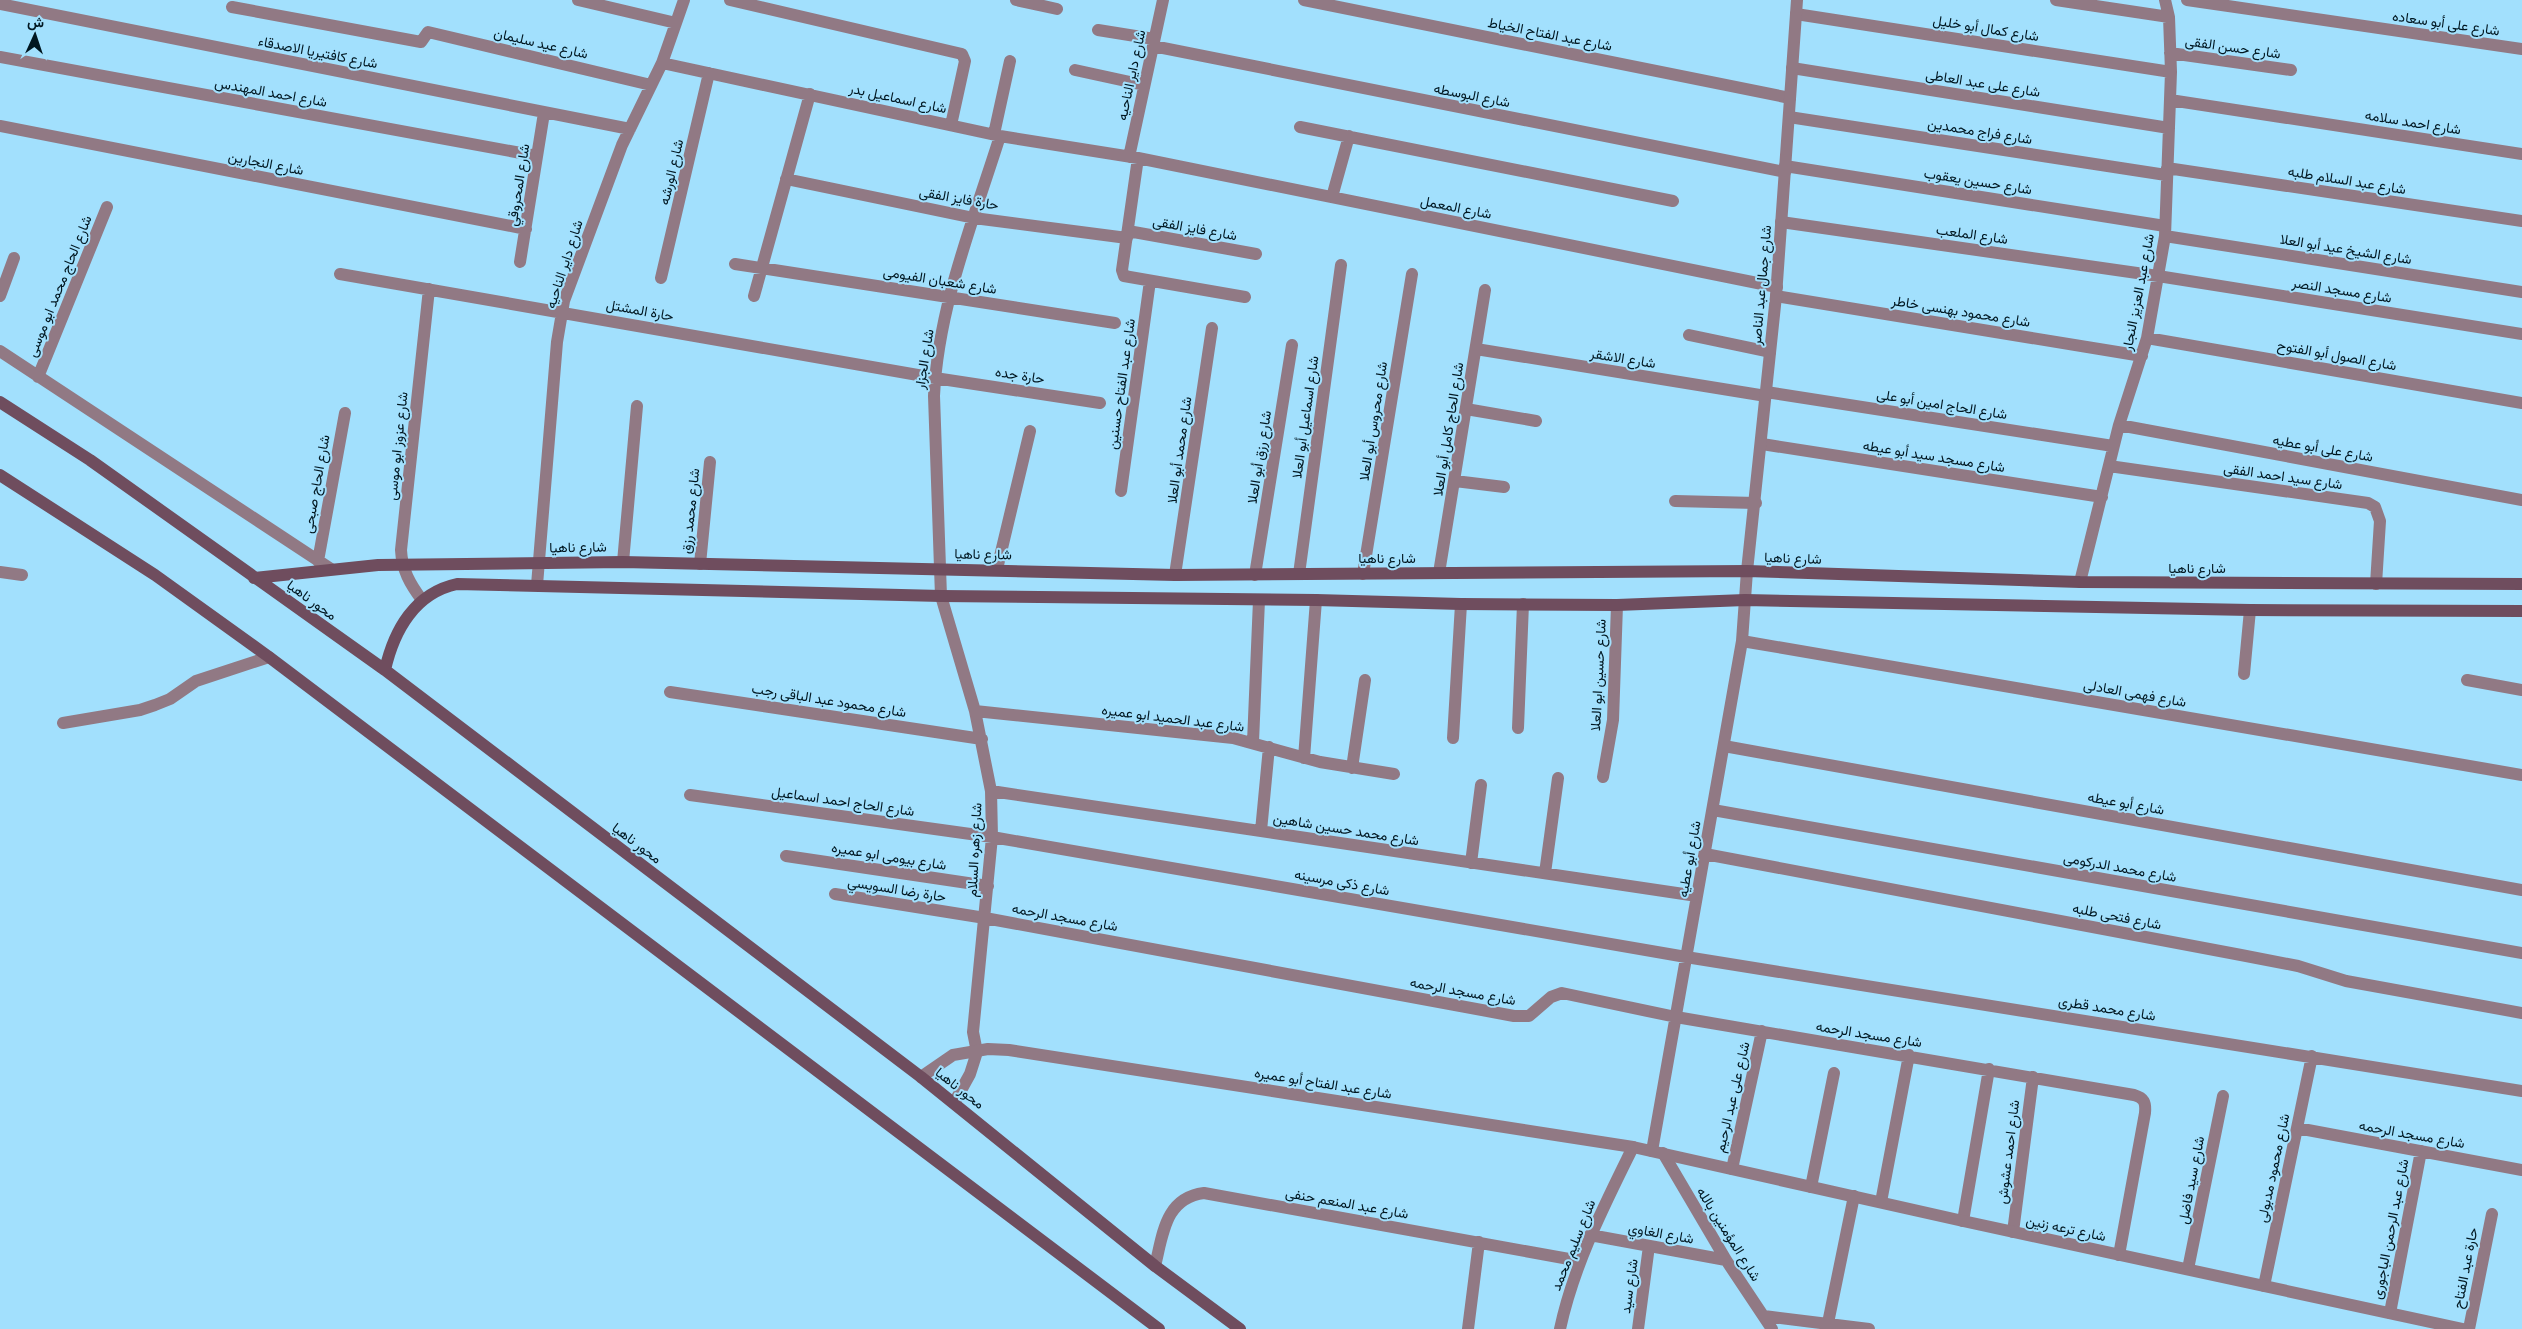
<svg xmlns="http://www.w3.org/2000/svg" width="2522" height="1329" font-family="Overpass,Vazirmatn,sans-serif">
	<rect width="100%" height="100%" fill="#a2e0fd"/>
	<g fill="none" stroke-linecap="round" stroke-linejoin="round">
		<path stroke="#917984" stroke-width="12" d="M578 0 676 23
			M730 0 962 54 965 61 951 125
			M1016 0 1057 9
			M1304 0 1790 98
			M2056 0 2169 17
			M2187 0 2522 49
			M0 4 630 129
			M232 7 421 42 428 32 651 85
			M1796 14 2171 72
			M1098 30 1154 39
			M1153 46 1785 172
			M2170 53 2291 70
			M0 57 537 156
			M662 63 1000 136 1138 158 1777 287
			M1792 68 2169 128
			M1075 70 1144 85
			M2170 100 2522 154
			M1789 117 2166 175
			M0 126 526 229
			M1300 127 1673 201
			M994 134 1010 61
			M1129 157 1163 0
			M1138 158 1122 270 1124 276 1245 297
			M1785 166 2165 226
			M2167 168 2522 221
			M786 179 974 218 1127 238
			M1332 197 1349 136
			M1781 222 2158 276 2522 334
			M1128 231 1256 254
			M2165 236 2522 292
			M520 262 544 113
			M735 264 1115 323
			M340 274 935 378 1100 403
			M661 278 709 73
			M0 296 14 258
			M754 296 810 94
			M1776 296 2142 356
			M1689 335 1770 352
			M2147 338 2522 403
			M1476 349 1766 396
			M0 351 331 569
			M38 377 107 207
			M1766 392 2113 446
			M1466 409 1536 421
			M2119 425 2522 500
			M1762 444 2102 497
			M2109 466 2368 503 2375 507 2380 521 2376 584
			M1455 481 1504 487
			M1121 491 1150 281
			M1675 501 1756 503
			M318 561 345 413
			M623 562 637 406
			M700 564 710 462
			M997 569 1030 431
			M0 572 22 575
			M1439 573 1485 290
			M1299 574 1341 265
			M1363 574 1412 274
			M1175 575 1212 328
			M1255 575 1292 345
			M2080 582 2119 425 2147 338 2165 236 2171 72 2169 17 2165 0
			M537 585 557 342 564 301 622 145 662 63 684 0
			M422 600C410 584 402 570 401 550L429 289
			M1742 641 2522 775
			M2244 674 2250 610
			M2467 680 2522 690
			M670 692 982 739
			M975 711 1233 738 1320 762 1394 774
			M63 723 140 710 155 705 170 699 196 681 269 657
			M1518 728 1523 604
			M1453 738 1461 604
			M1253 742 1259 600
			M1724 746 2522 890
			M1304 758 1316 600
			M1352 768 1365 680
			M1603 777 1613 720 1617 605
			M991 791 1697 896
			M690 795 992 837 1686 957 2522 1091
			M1713 810 2522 953
			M1261 831 1269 747
			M1705 854 2241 955 2298 966 2346 981 2522 1013
			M786 856 988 886
			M1471 863 1481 785
			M1545 873 1558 778
			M835 894 985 918 1514 1016H1529L1551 997 1562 993 1676 1017 2134 1095C2144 1098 2146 1102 2145 1113L2119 1255
			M977 1052 973 1032 992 837 991 791 975 711 941 596 934 396C938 307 974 219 1000 136
			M2297 1128 2522 1170
			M1652 1151 1742 641 1747 571
			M1663 1153 1726 1260 1772 1329
			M1732 1169 1762 1031
			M1811 1187 1834 1073
			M1881 1202 1909 1055
			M1963 1221 1989 1069
			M2013 1232 2033 1077
			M1590 1235 1726 1260
			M1155 1266C1163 1234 1165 1198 1204 1193L1580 1261
			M2188 1269 2223 1096
			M2264 1286 2312 1056
			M2390 1313 2421 1151
			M1764 1316 1869 1329
			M1828 1323 1854 1196
			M1468 1329 1479 1242
			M1560 1329C1574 1264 1604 1206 1633 1147
			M1638 1329 1649 1246
			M2469 1329 2492 1214"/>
		<path stroke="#917984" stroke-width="12" d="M1747 571 1776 296 1797 0
			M921 1077 953 1055 988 1049 1009 1050 1633 1147 1963 1221 2463 1329
			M954 1103 970 1074 977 1052"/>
		<path stroke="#6f4d5e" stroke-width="12" d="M0 402 90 460 385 670 921 1077 1155 1266 1240 1329
			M0 475 155 575 269 657 1159 1329
			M254 578 378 565 623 562 1175 575 1747 571 2080 582 2522 584
			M385 670C394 630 415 593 457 584L941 596 1316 600 1461 604 1617 605 1745 600 2250 610 2522 611"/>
	</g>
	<g text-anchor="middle" stroke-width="4" stroke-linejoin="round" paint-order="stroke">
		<g font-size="14" fill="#001721" stroke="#a2e0fd">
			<text transform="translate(2446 23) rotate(8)" y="5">شارع على أبو سعاده</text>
			<text transform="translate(1986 28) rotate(9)" y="5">شارع كمال أبو خليل</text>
			<text transform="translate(1550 34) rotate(11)" y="5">شارع عبد الفتاح الخياط</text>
			<text transform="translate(541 43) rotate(13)" y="5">شارع عيد سليمان</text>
			<text transform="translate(2233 47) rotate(8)" y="5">شارع حسن الفقى</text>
			<text transform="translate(318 52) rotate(11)" y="5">شارع كافتيريا الاصدقاء</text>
			<text transform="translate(1131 75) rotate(-78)" y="5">شارع داير الناحيه</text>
			<text transform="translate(1983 83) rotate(9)" y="5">شارع على عبد العاطى</text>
			<text transform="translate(271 92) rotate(10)" y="5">شارع احمد المهندس</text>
			<text transform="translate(1472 95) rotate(11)" y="5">شارع البوسطه</text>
			<text transform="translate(898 98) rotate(12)" y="5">شارع اسماعيل بدر</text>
			<text transform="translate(2413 122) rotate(9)" y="5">شارع احمد سلامه</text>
			<text transform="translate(1980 131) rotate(9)" y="5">شارع فراج محمدين</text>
			<text transform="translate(266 163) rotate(11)" y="5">شارع النجارين</text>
			<text transform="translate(671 172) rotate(-77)" y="5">شارع الورشه</text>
			<text transform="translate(2347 180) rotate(9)" y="5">شارع عبد السلام طلبه</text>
			<text transform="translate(1978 181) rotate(9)" y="5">شارع حسين يعقوب</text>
			<text transform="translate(518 185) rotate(-81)" y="5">شارع المحروقي</text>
			<text transform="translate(959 198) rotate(10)" y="5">حارة فايز الفقى</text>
			<text transform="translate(1456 207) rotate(11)" y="5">شارع المعمل</text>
			<text transform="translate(1195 228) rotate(10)" y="5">شارع فايز الفقى</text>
			<text transform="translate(1972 234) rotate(8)" y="5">شارع الملعب</text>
			<text transform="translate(2346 249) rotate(9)" y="5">شارع الشيخ عيد أبو العلا</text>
			<text transform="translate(564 264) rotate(-72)" y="5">شارع داير الناحيه</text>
			<text transform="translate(940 280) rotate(9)" y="5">شارع شعبان الفيومى</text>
			<text transform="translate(1761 285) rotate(-85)" y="5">شارع جمال عبد الناصر</text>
			<text transform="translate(59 286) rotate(-68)" y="5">شارع الحاج محمد ابو موسى</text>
			<text transform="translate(2342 290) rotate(9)" y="5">شارع مسجد النصر</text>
			<text transform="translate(2138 292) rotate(-79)" y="5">شارع عبد العزيز النجار</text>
			<text transform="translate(640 310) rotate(10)" y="5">حارة المشتل</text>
			<text transform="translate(1961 311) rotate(9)" y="5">شارع محمود بهنسى خاطر</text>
			<text transform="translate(2337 355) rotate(10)" y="5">شارع الصول أبو الفتوح</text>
			<text transform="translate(1623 358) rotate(9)" y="5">شارع الاشقر</text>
			<text transform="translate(924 359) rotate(-81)" y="5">شارع الجزار</text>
			<text transform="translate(1020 375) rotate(9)" y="5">حارة جده</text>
			<text transform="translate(1121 384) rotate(-82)" y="5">شارع عبد الفتاح حسنين</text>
			<text transform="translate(1942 404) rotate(9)" y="5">شارع الحاج امين أبو على</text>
			<text transform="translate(1305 417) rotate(-82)" y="5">شارع اسماعيل أبو العلا</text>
			<text transform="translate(1373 421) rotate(-81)" y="5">شارع محروس أبو العلا</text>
			<text transform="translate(1448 429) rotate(-81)" y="5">شارع الحاج كامل أبو العلا</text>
			<text transform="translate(397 446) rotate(-84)" y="5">شارع عزوز ابو موسى</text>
			<text transform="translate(2323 448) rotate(10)" y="5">شارع على أبو عطيه</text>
			<text transform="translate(1179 450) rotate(-82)" y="5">شارع محمد أبو العلا</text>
			<text transform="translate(1934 456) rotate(9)" y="5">شارع مسجد سيد أبو عيطه</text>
			<text transform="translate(1259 457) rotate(-81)" y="5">شارع رزق أبو العلا</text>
			<text transform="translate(2283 476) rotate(8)" y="5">شارع سيد احمد الفقى</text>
			<text transform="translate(316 484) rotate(-80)" y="5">شارع الحاج صبحى</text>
			<text transform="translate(690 511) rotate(-84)" y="5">شارع محمد رزق</text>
			<text transform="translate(578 547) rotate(-1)" y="5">شارع ناهيا</text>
			<text transform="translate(983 554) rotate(1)" y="5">شارع ناهيا</text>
			<text x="1387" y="563">شارع ناهيا</text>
			<text transform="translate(1793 558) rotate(2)" y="5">شارع ناهيا</text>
			<text x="2197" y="573">شارع ناهيا</text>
			<text transform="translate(312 600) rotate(36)" y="5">محور ناهيا</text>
			<text transform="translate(1598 675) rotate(-87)" y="5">شارع حسين ابو العلا</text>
			<text transform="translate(2135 693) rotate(10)" y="5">شارع فهمى العادلى</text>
			<text transform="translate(829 700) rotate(9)" y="5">شارع محمود عبد الباقى رجب</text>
			<text transform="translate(1173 718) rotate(7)" y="5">شارع عبد الحميد ابو عميره</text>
			<text transform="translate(843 801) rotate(8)" y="5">شارع الحاج احمد اسماعيل</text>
			<text transform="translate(2126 803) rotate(10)" y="5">شارع أبو عيطه</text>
			<text transform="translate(1346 829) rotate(9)" y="5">شارع محمد حسين شاهين</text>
			<text transform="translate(637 843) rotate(37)" y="5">محور ناهيا</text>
			<text transform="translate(974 850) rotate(-87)" y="5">شارع زهره السلام</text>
			<text transform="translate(889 856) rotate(9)" y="5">شارع بيومى ابو عميره</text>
			<text transform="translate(1689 859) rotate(-80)" y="5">شارع أبو عطيه</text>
			<text transform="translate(2120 867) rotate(10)" y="5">شارع محمد الدركومى</text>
			<text transform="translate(1342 882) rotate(10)" y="5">شارع ذكى مرسينه</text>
			<text transform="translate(897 889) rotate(9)" y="5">حارة رضا السويسي</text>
			<text transform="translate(2117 916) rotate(11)" y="5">شارع فتحى طلبه</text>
			<text transform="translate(1065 917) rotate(10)" y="5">شارع مسجد الرحمه</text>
			<text transform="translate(1463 991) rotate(10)" y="5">شارع مسجد الرحمه</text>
			<text transform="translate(2107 1008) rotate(9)" y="5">شارع محمد قطرى</text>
			<text transform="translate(1869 1034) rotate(9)" y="5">شارع مسجد الرحمه</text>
			<text transform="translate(1323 1083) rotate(9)" y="5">شارع عبد الفتاح أبو عميره</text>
			<text transform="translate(960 1088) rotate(38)" y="5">محور ناهيا</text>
			<text transform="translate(1732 1097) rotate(-77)" y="5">شارع على عبد الرحيم</text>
			<text transform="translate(2412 1134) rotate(10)" y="5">شارع مسجد الرحمه</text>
			<text transform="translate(2008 1152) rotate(-83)" y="5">شارع احمد عشوش</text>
			<text transform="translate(2273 1168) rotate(-78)" y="5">شارع محمود مدبولى</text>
			<text transform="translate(2191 1180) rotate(-79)" y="5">شارع سيد فاضل</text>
			<text transform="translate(1347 1203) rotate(10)" y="5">شارع عبد المنعم حنفى</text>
			<text transform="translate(2066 1228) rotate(12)" y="5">شارع ترعه زنين</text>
			<text transform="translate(2390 1229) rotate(-79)" y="5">شارع عبد الرحمن الباجورى</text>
			<text transform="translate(1661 1233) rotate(10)" y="5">شارع الغاوي</text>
			<text transform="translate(1729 1234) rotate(58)" y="5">شارع المؤمنين بالله</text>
			<text transform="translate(1573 1245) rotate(-68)" y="5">شارع سليم محمد</text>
			<text transform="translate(2465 1268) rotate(-79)" y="5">حارة عبد الفتاح</text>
			<text transform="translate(1629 1286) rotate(-82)" y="5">شارع سيد</text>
		</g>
	</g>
	<g transform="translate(35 35) rotate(3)" stroke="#a2e0fd" stroke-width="4" paint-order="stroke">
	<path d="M0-4L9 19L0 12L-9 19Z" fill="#001721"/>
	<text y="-8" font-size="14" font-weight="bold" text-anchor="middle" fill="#001721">ش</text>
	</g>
</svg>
